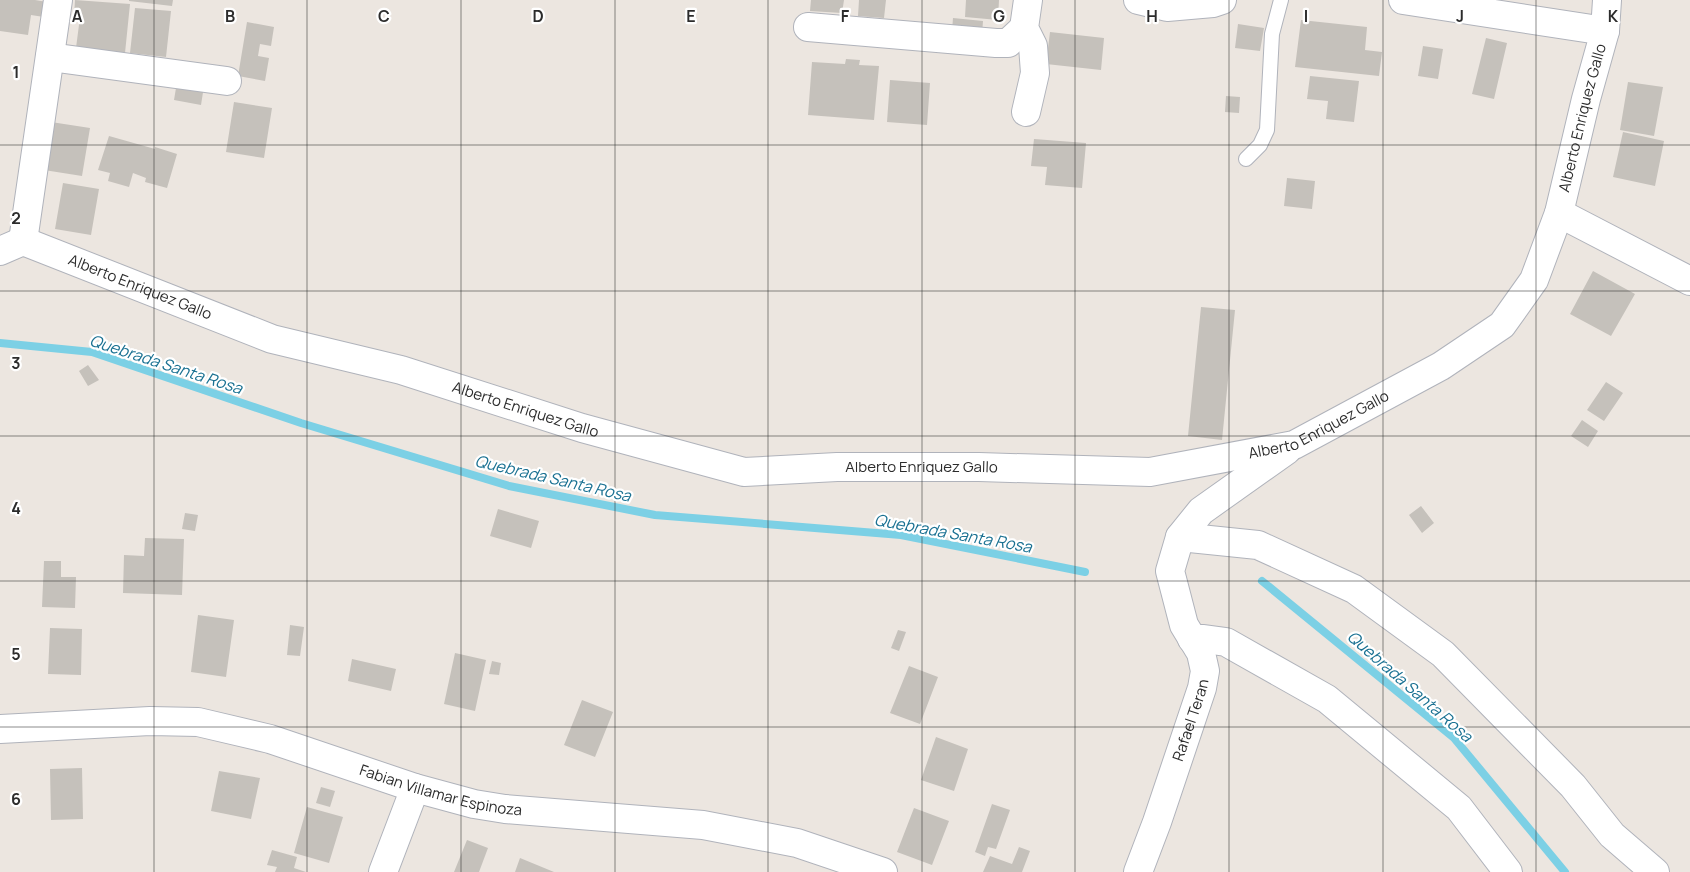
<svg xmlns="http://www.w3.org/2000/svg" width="1690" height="872" font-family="Manrope,sans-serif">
	<rect width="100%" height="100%" fill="#ece6e0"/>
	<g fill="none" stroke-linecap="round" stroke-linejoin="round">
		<path stroke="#7cd0e5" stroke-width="8" d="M0 343 92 352 301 423 509 486 655 515 901 535 1085 572
			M1262 581 1454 738 1565 872"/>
	</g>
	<path fill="#c5c1bb" d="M0 0H35L47 2 44 17 31 15 28 35 0 31Z
		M75 0 130 4 125 53 76 48 80 17 74 16Z
		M129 0H173L172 6 129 1Z
		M811 0H844L842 13 810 11Z
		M859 0H886L884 18 858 16Z
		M966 0H999L998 20 965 17Z
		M135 8 171 11 166 57 130 53Z
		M953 18 983 21 982 34 952 31Z
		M1301 20 1367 27 1365 50 1382 52 1379 76 1295 67Z
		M247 22 274 27 271 46 260 44 258 56 269 58 265 81 238 76Z
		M1238 24 1264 28 1260 51 1235 48Z
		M1050 32 1104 38 1101 70 1046 64Z
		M1486 38 1507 43 1494 99 1472 94Z
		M1423 46 1443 49 1438 79 1418 76Z
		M846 59 860 60 859 65 879 66 874 120 808 115 812 62 845 64Z
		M1310 76 1359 81 1354 122 1326 119 1328 101 1307 99Z
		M890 80 930 83 927 125 887 122Z
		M177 82 204 86 201 105 174 100Z
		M1628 82 1663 87 1654 136 1620 130Z
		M1226 96 1240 97 1239 113 1225 112Z
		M234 102 272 108 264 158 226 152Z
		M51 122 90 128 82 176 44 170Z
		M1623 132 1664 141 1655 186 1613 177Z
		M109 136 155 149V147L177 154 167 188 145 182 146 178 133 173 129 187 108 181 110 173 98 170Z
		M1034 139 1086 143 1082 188 1045 185 1047 167 1031 166Z
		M1287 178 1315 181 1312 209 1284 206Z
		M63 183 99 189 91 235 55 229Z
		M1593 271 1635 294 1611 336 1570 314Z
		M1201 307 1235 310 1222 440 1188 436Z
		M88 365 99 380 88 386 79 371Z
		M1606 382 1623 393 1604 421 1587 410Z
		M1582 420 1598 431 1588 447 1571 436Z
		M1421 506 1434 523 1422 533 1409 515Z
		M498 509 539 521 531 548 490 536Z
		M185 513 198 515 195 531 182 529Z
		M145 538 184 539 182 595 123 593 124 555 144 556Z
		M44 561H61V577H76L75 608 42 607Z
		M198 615 234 620 226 677 191 672Z
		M290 625 304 627 300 656 287 655Z
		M50 628 82 629 81 675 48 674Z
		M898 630 906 632 899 651 891 648Z
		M455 653 486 660 475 711 444 704Z
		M352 659 396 669 391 691 348 681Z
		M492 661 501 663 499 675 489 674Z
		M909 666 938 677 920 724 890 713Z
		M582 700 613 712 595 757 564 745Z
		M936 737 968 749 954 791 921 780Z
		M82 768 83 819 51 820 50 769Z
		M219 771 260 778 251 819 211 811Z
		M321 787 335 791 330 807 316 803Z
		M992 804 1010 810 996 849 988 847 985 856 975 852Z
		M307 807 343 817 329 863 294 853Z
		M914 808 949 821 932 865 897 852Z
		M467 840 488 848 479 872H454Z
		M1019 847 1030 851 1022 872H983L990 856 1012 864Z
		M272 850 297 857 294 868 306 872H275L277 867 267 865Z
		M520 858 554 872H515Z"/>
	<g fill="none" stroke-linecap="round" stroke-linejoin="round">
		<defs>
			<path id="service" d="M1246 159 1260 145 1267 130 1272 34 1281 0"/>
			<g id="minor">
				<path d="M1138 0 1167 7 1213 3 1222 0"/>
				<path d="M1403 0 1605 31"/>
				<path d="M808 27 996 43H1008L1024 28"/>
				<path d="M50 57 227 81"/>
				<path d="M1026 112 1035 73 1033 46 1024 28 1028 0"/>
				<path d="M1559 213 1690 281"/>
				<path d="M23 241 58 0"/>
				<path id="s1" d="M0 251 23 241 272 339 401 370 582 428 744 472 837 467H979L1150 472 1294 445 1441 366 1502 325 1534 280 1559 213 1586 99 1605 31 1607 0"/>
				<path d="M1180 537 1258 545 1354 589 1443 654 1573 786 1612 835 1655 872"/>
				<path d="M1192 639H1204L1226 642 1327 699 1459 808 1508 872"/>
				<path id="s2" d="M0 729 150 721 198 722 270 739 415 788 474 804 505 809 703 825 797 843 883 872"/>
				<path d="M383 872 415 788"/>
				<path id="s3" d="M1138 872 1157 822 1202 688 1205 671 1201 653 1184 625 1170 571 1180 537 1201 511 1287 450"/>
			</g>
		</defs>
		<use href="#service" stroke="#b0b3bb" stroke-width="16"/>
		<use href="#minor" stroke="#b0b3bb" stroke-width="30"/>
		<use href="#service" stroke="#fff" stroke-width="14"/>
		<use href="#minor" stroke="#fff" stroke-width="28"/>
	</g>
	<path fill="none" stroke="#2c2c2c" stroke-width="1" stroke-opacity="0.55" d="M154 0V872M307 0V872M461 0V872M615 0V872M768 0V872M922 0V872M1075 0V872M1229 0V872M1383 0V872M1536 0V872M0 145H1690M0 291H1690M0 436H1690M0 581H1690M0 727H1690"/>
	<g text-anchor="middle" stroke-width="4.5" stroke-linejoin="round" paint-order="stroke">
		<g font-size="15" fill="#2c2c2c" stroke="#fff">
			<text dy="5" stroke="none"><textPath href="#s1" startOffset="1801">Alberto Enriquez Gallo</textPath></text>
			<text dy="5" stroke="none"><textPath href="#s1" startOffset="151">Alberto Enriquez Gallo</textPath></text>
			<text dy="5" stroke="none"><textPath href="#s1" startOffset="556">Alberto Enriquez Gallo</textPath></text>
			<text dy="5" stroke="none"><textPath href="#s1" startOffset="1366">Alberto Enriquez Gallo</textPath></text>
			<text dy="5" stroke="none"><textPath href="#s1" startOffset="961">Alberto Enriquez Gallo</textPath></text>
			<text dy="5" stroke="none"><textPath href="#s3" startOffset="161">Rafael Teran</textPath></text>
			<text dy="5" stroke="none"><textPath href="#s2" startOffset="451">Fabian Villamar Espinoza</textPath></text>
		</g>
		<g font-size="16" font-style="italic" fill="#1a7192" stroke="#fff">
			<text transform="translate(166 364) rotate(18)" y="6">Quebrada Santa Rosa</text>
			<text transform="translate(553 478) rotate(13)" y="6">Quebrada Santa Rosa</text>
			<text transform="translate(953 533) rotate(10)" y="6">Quebrada Santa Rosa</text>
			<text transform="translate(1410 686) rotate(41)" y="6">Quebrada Santa Rosa</text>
		</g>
	</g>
	<g font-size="16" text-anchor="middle" font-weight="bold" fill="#2c2c2c" stroke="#fff" stroke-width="4.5" stroke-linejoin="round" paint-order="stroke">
		<text x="77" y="22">A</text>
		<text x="230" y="22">B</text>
		<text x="384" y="22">C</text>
		<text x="538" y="22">D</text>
		<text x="691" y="22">E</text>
		<text x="845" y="22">F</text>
		<text x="999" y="22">G</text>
		<text x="1152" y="22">H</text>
		<text x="1306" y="22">I</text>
		<text x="1460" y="22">J</text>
		<text x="1613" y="22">K</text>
		<text x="16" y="78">1</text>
		<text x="16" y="224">2</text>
		<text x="16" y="369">3</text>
		<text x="16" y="514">4</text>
		<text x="16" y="660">5</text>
		<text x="16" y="805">6</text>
	</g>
</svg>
